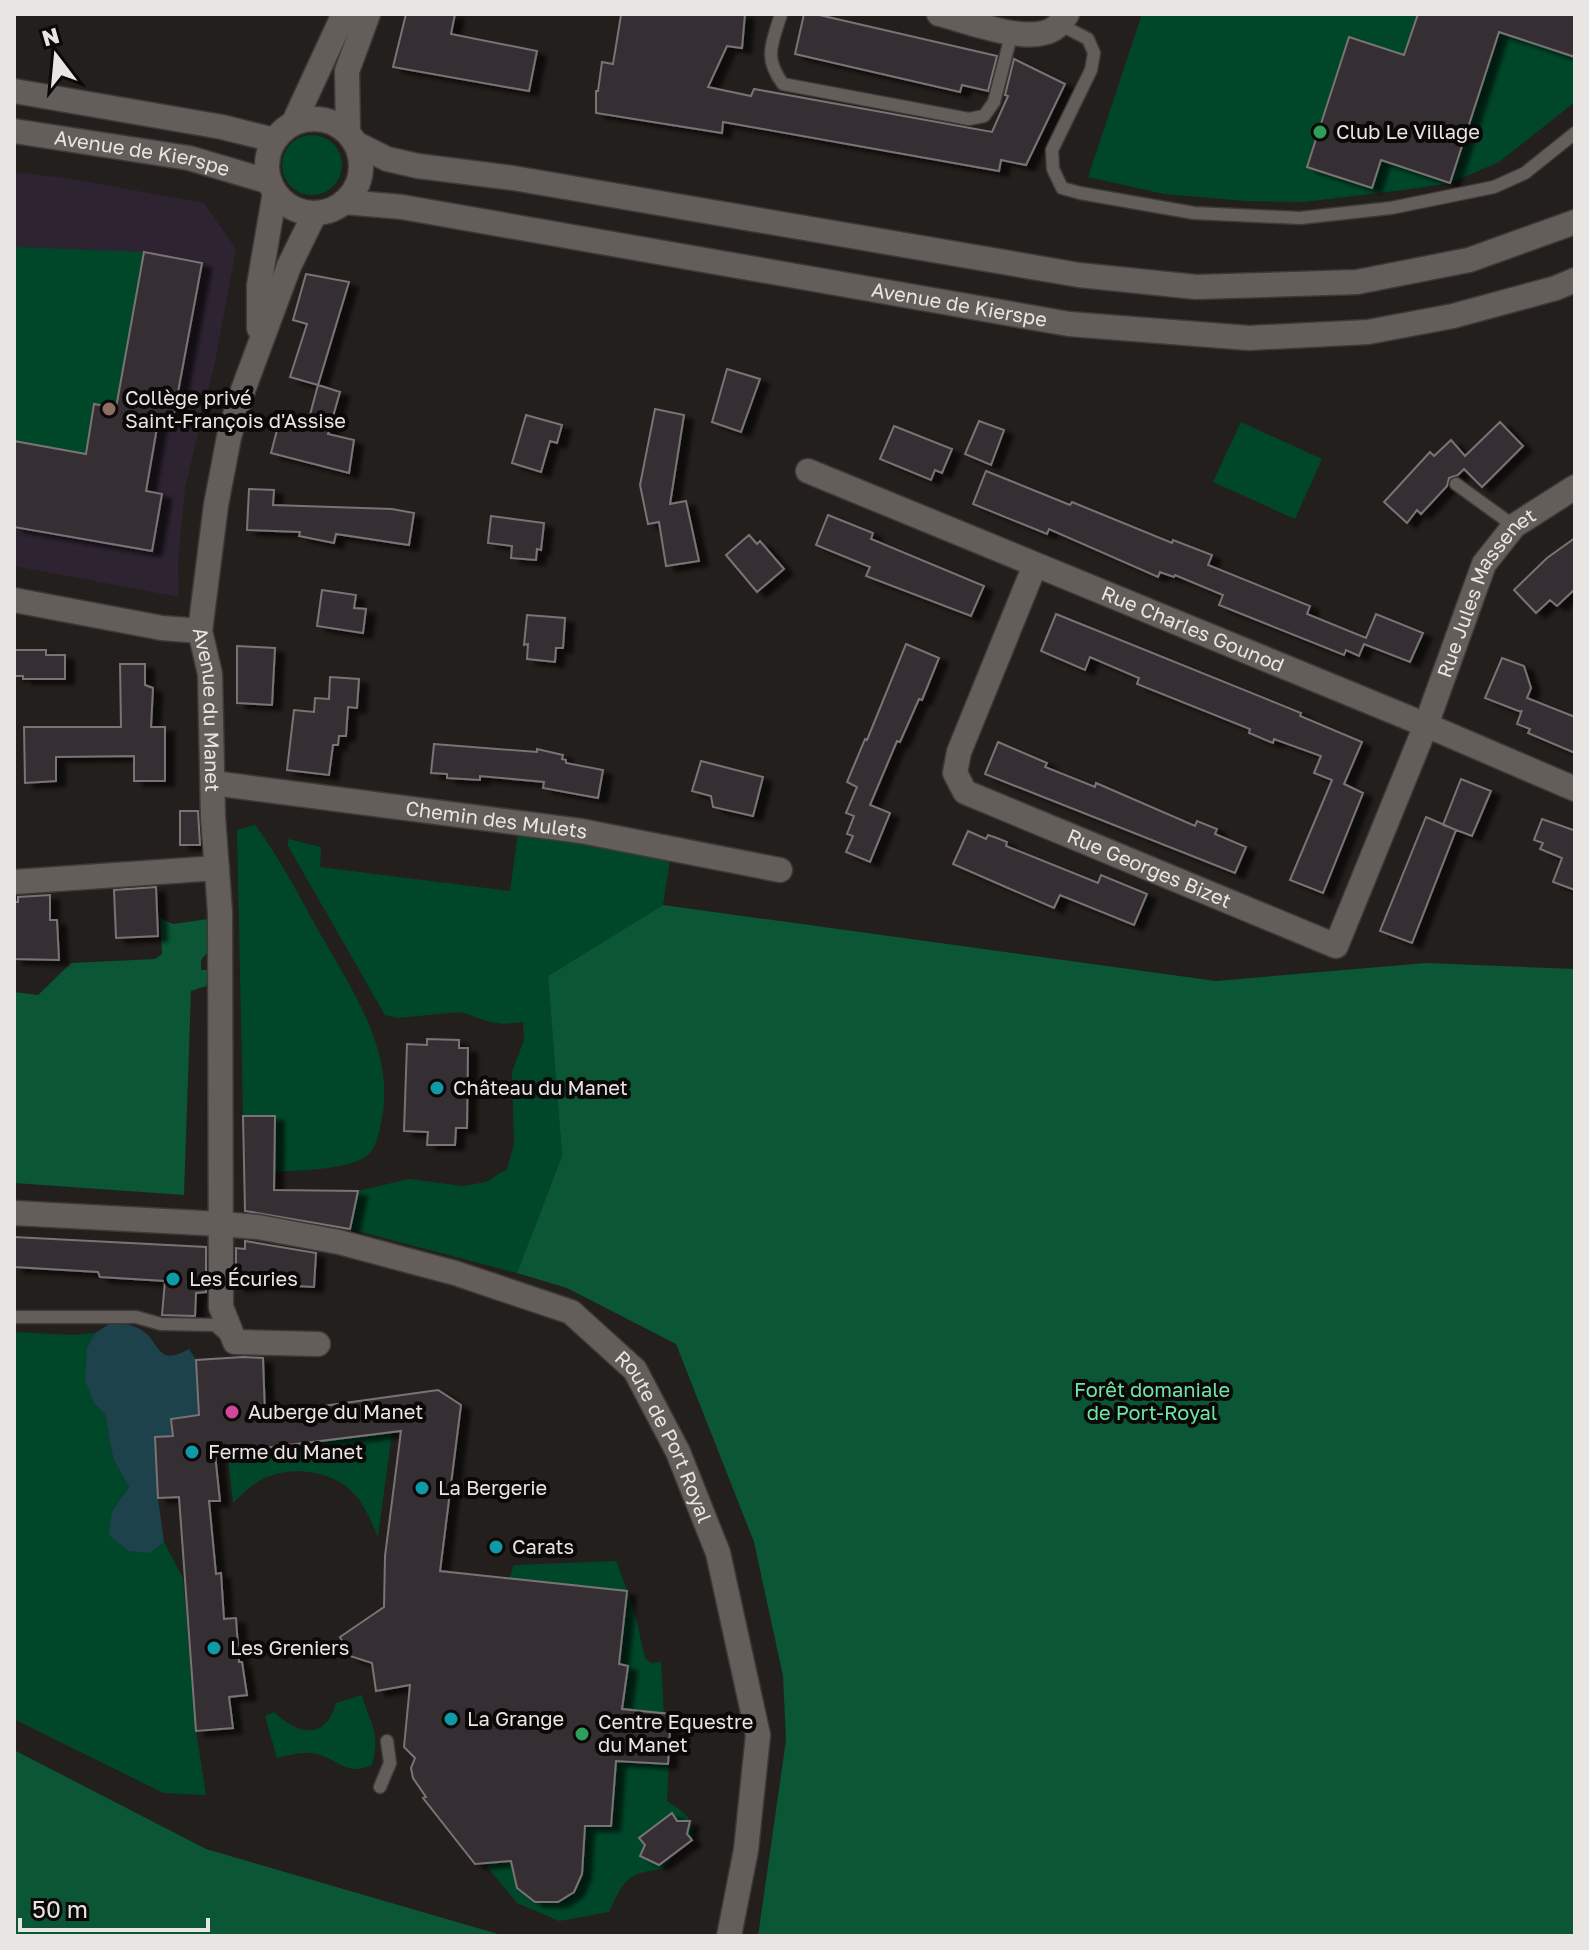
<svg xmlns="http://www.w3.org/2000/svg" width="1589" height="1950" font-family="'Golos Text',sans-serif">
	<defs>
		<filter id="shadow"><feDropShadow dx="9" dy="5" stdDeviation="2" flood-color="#0009"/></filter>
	</defs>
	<rect width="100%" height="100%" fill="#231f1c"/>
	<path fill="#2d2331" d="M14 172 72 179 204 203 236 249 215 362 185 488 178 562 179 597 14 566Z"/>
	<path fill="#004729" d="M1142 14H1575V102L1499 162 1450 183 1411 189 1304 202 1246 201 1164 194 1088 177Z
		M282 165a30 30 0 1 1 60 0a30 30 0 1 1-60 0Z
		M14 247 144 252 116 408 94 406 86 454 14 442Z
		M1241 422 1322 459 1295 519 1213 482Z
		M255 825C280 858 298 894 318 930 350 987 395 1049 382 1118 380 1129 377 1144 370 1153 355 1170 298 1170 275 1172V1116H243L237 830Z
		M518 833 671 854 663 905 548 976 562 1156 517 1273 350 1229 358 1191 409 1179 463 1186 486 1182 507 1169 514 1144 512 1072 524 1040 523 1022 504 1024 490 1022 461 1012 397 1018 385 1015 288 846V839L321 847 320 867 510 891Z
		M14 1332 73 1335 95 1333 87 1348 94 1403 105 1414 113 1458 129 1487 112 1511 150 1553 164 1542 183 1578 196 1731 206 1795 163 1793 14 1719Z
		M392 1432 378 1537C372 1524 367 1510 358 1498 338 1472 297 1465 267 1477 253 1483 243 1493 233 1503L228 1460 242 1458 241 1450Z
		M616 1561 633 1606 645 1658 651 1663 661 1662 664 1713 671 1714 667 1801C683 1811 696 1819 692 1840L673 1854 663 1869C628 1872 623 1881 609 1912L559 1921 517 1903 484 1863 509 1579 514 1565Z
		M362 1695C370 1726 381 1729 372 1765 343 1778 337 1755 310 1753 299 1752 287 1756 277 1758L265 1716 274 1712C297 1734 325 1742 336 1703Z"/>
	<path fill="#0a5635" d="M663 905 1216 981 1426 963 1575 969V1936H758L786 1740 783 1676 754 1542 676 1344 567 1288 517 1273 562 1156 548 976Z
		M160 918 173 924 208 919 209 951 201 960V970H209L206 986 191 991 184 1195 14 1183V992L38 995 71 963 155 959 162 954Z
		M14 1750 206 1849 505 1936H14Z"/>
	<path fill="#1e424b" d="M111 1323C121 1324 134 1324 143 1331 161 1344 157 1367 189 1349L196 1360 199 1415 171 1419 173 1436 155 1438 158 1498 164 1542 150 1553 129 1551 109 1535 112 1511 129 1487 113 1458 105 1414 94 1403 85 1380 87 1348 95 1333Z"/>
	<path fill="#352f32" stroke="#797375" stroke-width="2" filter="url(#shadow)" d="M406 14H455L451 34 537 51 529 91 393 67Z
		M628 14H745L742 48 727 46 708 87 751 96 754 89 992 132 1008 96 1005 95 1014 59 1065 84 1026 165 1001 160 999 171 723 122 722 133 596 113V91H598L602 62 613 64 621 15Z
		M804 14H815L997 56 988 91 962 85 960 92 795 54Z
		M1418 14H1575V57L1499 32 1450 183 1381 160 1372 188 1307 167 1349 37 1404 55Z
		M144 252 202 263 173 419 159 416 146 491 162 494 152 551 14 527V441L86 454 94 404 116 408Z
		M306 274 349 282 318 385 290 377 307 324 293 320Z
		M727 369 760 379 741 432 712 422Z
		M318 385 340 392 328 434 354 440 349 473 271 453 280 419 307 426Z
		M655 409 684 415 670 504 686 501 699 561 666 566 659 522 648 524 640 485Z
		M526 415 562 425 557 443 550 441 541 472 512 463Z
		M979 421 1004 430 991 465 965 454Z
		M1500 422 1523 446 1482 487 1464 469 1458 475 1449 478 1447 486 1421 514 1417 510 1407 523 1384 502 1430 452 1434 456 1451 440 1465 456Z
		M894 426 952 449 942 473 935 470 931 480 880 459Z
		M986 471 1070 505 1072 502 1172 543 1173 540 1212 555 1208 565 1310 606 1307 614 1366 638 1376 614 1423 633 1410 662 1364 644 1359 656 1346 650 1344 655 1219 605 1223 595 1175 575 1174 577 1160 572 1158 577 1049 529 1047 534 973 504Z
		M249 489 274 490 273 505 392 509 414 513 409 545 336 534 334 543 299 536 300 532 247 530Z
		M828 515 873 533 871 539 984 586 971 616 866 576 870 567 816 545Z
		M491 516 544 523 541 550 537 549 536 560 511 558 512 546 488 543Z
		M749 535 757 544 760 541 784 569 757 592 726 555Z
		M1575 538V589L1557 606 1550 600 1536 613 1514 590 1547 558Z
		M322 590 356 595 354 608 366 609 363 633 317 626Z
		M1056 614 1301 713 1300 716 1362 742 1344 784 1363 793 1323 893 1290 880 1332 780 1314 773 1321 756 1274 739 1273 743 1249 733 1250 729 1137 684 1139 678 1090 657 1085 670 1041 651Z
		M527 615 565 618 563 648H556L555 662 527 659 528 644 524 645Z
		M906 644 939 658 922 700 919 699 900 742 897 741 870 805 890 813 870 862 846 852 853 836 847 834 854 816 846 813 857 787 847 782 865 739 867 740Z
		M237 646 275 648 272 705 237 703Z
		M14 650H46V655H65V679H23V676H14Z
		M1502 658 1524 666 1531 688 1527 698 1575 717V753L1528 733 1530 729 1517 724 1522 710 1521 712 1485 698Z
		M120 664H145V685L153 688 151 727H165V781H134V756L56 757V781L25 783 24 727H121Z
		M330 677 359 679 357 708 348 707 346 736H339L338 745H333L329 775 287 770 294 710 314 712 315 698 329 699Z
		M998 742 1047 763 1045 767 1095 787 1096 783 1195 826 1197 821 1217 829 1215 834 1246 847 1235 873 985 774Z
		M434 744 537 752V749L563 755 562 759 566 760V763L603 770 598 798 543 788 544 782 480 776V780L447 778V774L431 773Z
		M701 761 763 777 753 816 713 807 711 796 692 791Z
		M1461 779 1491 791 1472 836 1443 825Z
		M180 811H198L200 845H180Z
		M1426 817 1456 830 1412 943 1380 931Z
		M1542 819 1573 830 1575 829V890L1553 882 1562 858 1540 849 1543 843 1534 840Z
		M968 831 986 839 988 835 997 838 1007 842 1006 846 1098 883 1101 875 1147 894 1134 925 1060 895 1054 908 953 864Z
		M156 887 158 936 116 938 114 890Z
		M50 895V920H57L59 960 14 959V902H18V897Z
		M427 1039 459 1040V1048H468L467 1128H456L455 1145H427L428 1132 404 1131 407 1044 427 1045Z
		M243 1116H275L274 1190 358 1191 350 1229 245 1211Z
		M14 1237 206 1247V1292L196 1293 195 1316 162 1315 165 1281 100 1277 98 1272 14 1267Z
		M245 1241 316 1253 314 1287 259 1284 236 1287V1248L245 1249Z
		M243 1357 263 1358 265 1414 438 1390 461 1405 440 1571 627 1591 619 1664 628 1666 622 1709 671 1714 668 1764 616 1761 611 1826H585L582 1874 574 1892 558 1902H535L517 1888 511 1861 475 1864 423 1798 426 1797 413 1778 411 1768 415 1758 404 1747 410 1685 376 1691 372 1663 350 1656 340 1637 384 1607 385 1556 401 1431 215 1454 220 1501H209L216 1574 221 1573 224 1619 236 1618 239 1662H242L247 1695 229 1697 233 1728 196 1731 179 1497 158 1498 155 1437 173 1436 171 1419 199 1415 196 1360Z
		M672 1813 677 1821H690L687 1834 692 1840 659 1865 640 1856 645 1845 639 1838Z"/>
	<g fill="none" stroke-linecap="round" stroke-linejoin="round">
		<defs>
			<path id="lane" d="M781 14C772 44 763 57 783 84L969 119 984 116 994 102 1012 32
				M1061 25 1088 39 1094 53 1091 70 1052 150 1053 169 1062 188 1080 193 1194 213 1300 218 1391 208 1494 187 1525 173 1575 133
				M1456 484 1514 526
				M14 1317H136L161 1324 215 1325 226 1335
				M380 1787 390 1763 387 1741"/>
			<g id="street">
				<path d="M939 14C966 21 1017 40 1043 33 1055 31 1061 23 1067 14"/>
				<path id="s1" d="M315 213 289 266 239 401 229 437 216 505 200 631 210 674 213 817 220 912 221 1307 235 1342 318 1344"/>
				<path d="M259 328V285L275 192"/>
				<path id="s2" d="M808 471 1426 725 1575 789"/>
				<path id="s3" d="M1035 565 959 752 955 773 965 792 1336 946 1426 725 1484 564 1514 526 1575 487"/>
				<path d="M14 600 162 628 200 631"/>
				<path id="s4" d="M213 783 581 831 780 870"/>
				<path d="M14 882 217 868"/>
				<path id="s5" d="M14 1213 221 1224 258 1227 339 1242 455 1273 571 1312 635 1370 678 1452 718 1553 758 1735 746 1850 729 1936"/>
			</g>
			<g id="secondary">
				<path d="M14 91 222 127 274 140"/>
				<circle cx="314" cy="166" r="47"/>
				<path d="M294 122 344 14"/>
				<path id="s6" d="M14 131 189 158 270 182"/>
				<path d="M348 131 347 71 368 14"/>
				<path d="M357 144 387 159 418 166 513 178 1079 275 1196 287 1357 282 1469 260 1575 222"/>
				<path id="s7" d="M344 202 402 207 1069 324 1249 338 1368 332 1453 316 1556 288 1575 280"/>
			</g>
		</defs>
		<use href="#lane" stroke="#3d3937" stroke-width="15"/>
		<use href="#street" stroke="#3d3937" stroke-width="27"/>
		<use href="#secondary" stroke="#3d3937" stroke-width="27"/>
		<use href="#lane" stroke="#645e5b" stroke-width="12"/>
		<use href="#street" stroke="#645e5b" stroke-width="24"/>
		<use href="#secondary" stroke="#645e5b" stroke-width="24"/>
	</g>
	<g fill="#2e9e5b" stroke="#0b0908" stroke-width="3">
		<circle cx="1320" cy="132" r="8"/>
		<circle cx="582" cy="1734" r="8"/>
	</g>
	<circle fill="#8d6e63" stroke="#0b0908" stroke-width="3" cx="109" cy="409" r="8"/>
	<g fill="#0f9aa8" stroke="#0b0908" stroke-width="3">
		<circle cx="437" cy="1088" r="8"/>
		<circle cx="173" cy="1279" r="8"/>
		<circle cx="192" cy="1452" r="8"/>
		<circle cx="422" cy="1488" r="8"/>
		<circle cx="496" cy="1547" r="8"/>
		<circle cx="214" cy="1648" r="8"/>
		<circle cx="451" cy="1719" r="8"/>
	</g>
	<circle fill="#d1479c" stroke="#0b0908" stroke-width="3" cx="232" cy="1412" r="8"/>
	<g text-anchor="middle" stroke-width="8" stroke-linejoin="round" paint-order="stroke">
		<g font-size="20" fill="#e8e5e3" stroke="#0b0908" text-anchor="start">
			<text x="1336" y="139">Club Le Village</text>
			<text x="125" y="405">Collège privé<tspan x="125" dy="23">Saint-François d'Assise</tspan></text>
			<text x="453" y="1095">Château du Manet</text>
			<text x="189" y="1286">Les Écuries</text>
			<text x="248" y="1419">Auberge du Manet</text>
			<text x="208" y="1459">Ferme du Manet</text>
			<text x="438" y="1495">La Bergerie</text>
			<text x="512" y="1554">Carats</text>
			<text x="230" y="1655">Les Greniers</text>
			<text x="467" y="1726">La Grange</text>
			<text x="598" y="1729">Centre Equestre<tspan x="598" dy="23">du Manet</tspan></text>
		</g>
		<g font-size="20" fill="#e8e5e3" stroke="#0b0908">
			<text dy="7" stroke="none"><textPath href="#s6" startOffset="130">Avenue de Kierspe</textPath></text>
			<text dy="7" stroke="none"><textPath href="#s7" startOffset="624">Avenue de Kierspe</textPath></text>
			<text dy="7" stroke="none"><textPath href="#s3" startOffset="1032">Rue Jules Massenet</textPath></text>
			<text dy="7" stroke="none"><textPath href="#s2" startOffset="416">Rue Charles Gounod</textPath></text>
			<text dy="7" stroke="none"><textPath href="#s1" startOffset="516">Avenue du Manet</textPath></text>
			<text dy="7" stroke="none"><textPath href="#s4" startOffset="286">Chemin des Mulets</textPath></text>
			<text dy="7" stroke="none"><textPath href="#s3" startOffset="444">Rue Georges Bizet</textPath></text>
			<text dy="7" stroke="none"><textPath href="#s5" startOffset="728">Route de Port Royal</textPath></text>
		</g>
		<g font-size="20" fill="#6fe6a7" stroke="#0b0908">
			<text x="1152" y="1397">Forêt domaniale<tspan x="1152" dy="23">de Port-Royal</tspan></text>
		</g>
	</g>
	<rect width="1589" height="1950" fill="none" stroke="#e8e5e3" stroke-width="32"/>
	<g transform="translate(56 56) rotate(344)" stroke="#0b0908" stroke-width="6" paint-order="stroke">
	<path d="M0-6L14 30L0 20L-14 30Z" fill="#e8e5e3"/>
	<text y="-12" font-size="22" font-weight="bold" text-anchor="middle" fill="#e8e5e3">N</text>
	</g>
	<path d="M20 1918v12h188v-12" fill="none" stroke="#e8e5e3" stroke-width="4"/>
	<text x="32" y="1918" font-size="24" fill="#e8e5e3" stroke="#0b0908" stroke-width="6" paint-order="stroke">50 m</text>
</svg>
